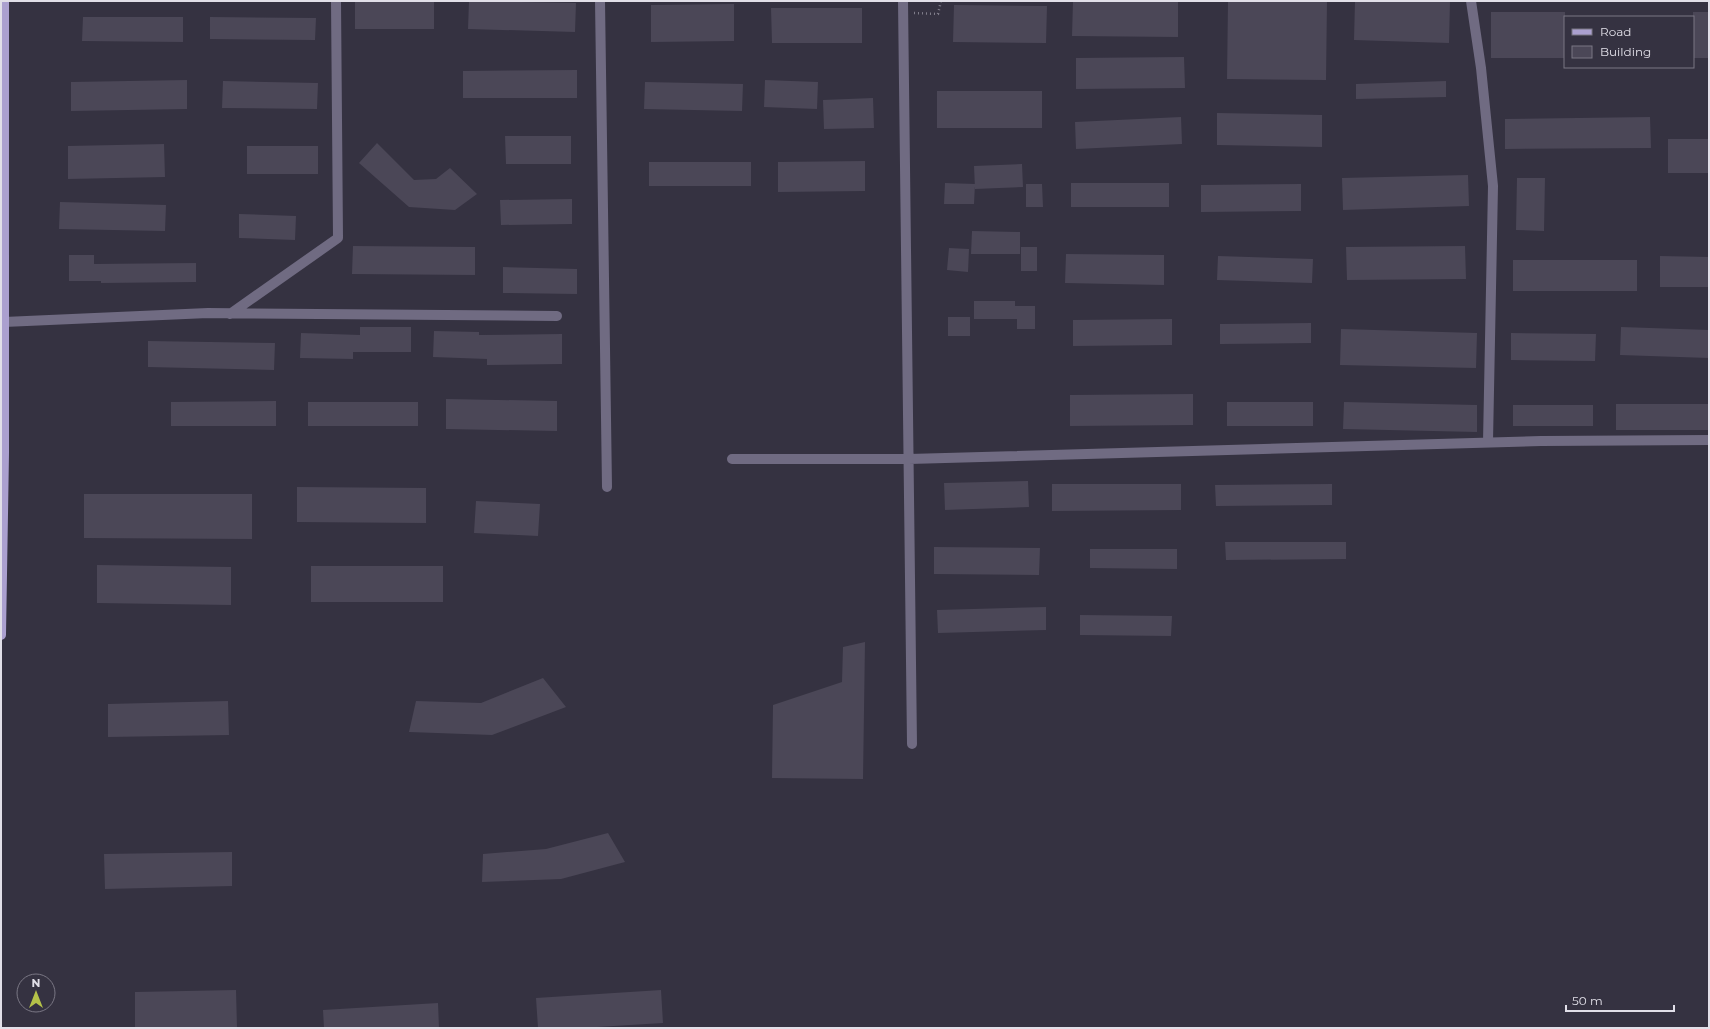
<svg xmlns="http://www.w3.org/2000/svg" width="1710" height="1029" font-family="Montserrat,sans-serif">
	<rect width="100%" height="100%" fill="#353241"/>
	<path fill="#4b4757" d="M469 1 576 3 575 32 468 29Z
		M1073 1H1178V37L1072 36Z
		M1228 1H1327L1326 80 1227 79Z
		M1355 1H1450L1449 43 1354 40Z
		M355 2H434V29H355Z
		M734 4V41L651 42V5Z
		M954 5 1047 6 1046 43 953 42Z
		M771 8H862V43H772Z
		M1491 12H1565V58H1491Z
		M1693 12H1709V58H1693Z
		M83 17H183V42L82 41Z
		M210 17 316 18 315 40 210 39Z
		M1184 57 1185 88 1076 89V58Z
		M577 70V98H463V71Z
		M187 80V109L71 111V82Z
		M765 80 818 82 817 109 764 107Z
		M223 81 318 83 317 109 222 108Z
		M1446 81V97L1356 99V84Z
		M645 82 743 84 742 111 644 109Z
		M937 91H1042V128H937Z
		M873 98 874 128 824 129 823 100Z
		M1217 113 1322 115V147L1217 145Z
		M1181 117 1182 144 1076 149 1075 122Z
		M1650 117 1651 148 1505 149V119Z
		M505 136H571V164H506Z
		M1668 139H1709V173H1668Z
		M377 143 414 180 436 179 450 168 477 194 455 210 409 207 359 163Z
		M164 144 165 177 68 179V146Z
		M247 146H318V174H247Z
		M865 161V191L778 192V162Z
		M649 162H751V186H649Z
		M1022 164 1023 187 975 189 974 166Z
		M1468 175 1469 206 1343 210 1342 178Z
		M1517 178H1545L1544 231 1516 230Z
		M945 183 975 184 974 204H944Z
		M1071 183H1169V207H1071Z
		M1026 184H1042L1043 207H1026Z
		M1301 184V211L1201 212V185Z
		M572 199V224L501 225 500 200Z
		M60 202 166 205 165 231 59 229Z
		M239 214 296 216 295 240 239 238Z
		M972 231 1020 232V254H971Z
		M353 246 475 247V275L352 274Z
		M1465 246 1466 279 1347 280 1346 247Z
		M1021 247H1037V271H1021Z
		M949 248 969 249 968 272 947 270Z
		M1066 254 1164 255V285L1065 283Z
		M69 255H94V264L196 263V282L101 283V281H69Z
		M1218 256 1313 259 1312 283 1217 280Z
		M1660 256 1709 257V287H1660Z
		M1513 260H1637V291H1513Z
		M503 267 577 269V294L503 293Z
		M974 301H1015V306H1035V329H1017V319H974Z
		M948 317H970V336H948Z
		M1172 319V345L1073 346V320Z
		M1311 323V343L1220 344V324Z
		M360 327H411V352H353V359L300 358 301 333 360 335Z
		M1621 327 1709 330V358L1620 355Z
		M1341 329 1477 333 1476 368 1340 365Z
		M434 331 479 332V335L562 334V364L487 365V359L433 357Z
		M1511 333 1596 334 1595 361 1511 360Z
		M148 341 275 343 274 370 148 367Z
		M1193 394V425L1070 426V395Z
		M446 399 557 401V431L446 429Z
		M276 401V426H171V402Z
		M308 402H418V426H308Z
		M1227 402H1313V426H1227Z
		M1344 402 1477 405V432L1343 429Z
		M1616 404H1709V430H1616Z
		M1513 405H1593V426H1513Z
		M1028 481 1029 507 945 510 944 483Z
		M1052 484H1181V510L1052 511Z
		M1332 484V505L1216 506 1215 485Z
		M297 487 426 488V523L297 522Z
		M84 494H252V539L84 538Z
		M476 501 540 504 538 536 474 533Z
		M1225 542H1346V559L1226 560Z
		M934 547 1040 548 1039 575 934 574Z
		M1090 549H1177V569L1090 568Z
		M97 565 231 567V605L97 603Z
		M311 566H443V602H311Z
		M1046 607V630L938 633 937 610Z
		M1080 615 1172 616 1171 636 1080 635Z
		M865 642 863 779 772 778 773 705 842 682 843 647Z
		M543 678 566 707 492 735 409 732 416 701 481 703Z
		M228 701 229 735 108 737V704Z
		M608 833 625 862 561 879 482 882 483 854 546 849Z
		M232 852V886L105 889 104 854Z
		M236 990 237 1028H135V992Z
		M661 990 663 1023 581 1028H538L536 998Z
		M438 1003 439 1028H324L323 1010Z"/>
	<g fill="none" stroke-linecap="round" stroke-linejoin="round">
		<path stroke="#817e8b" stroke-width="2.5" stroke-dasharray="1 3" stroke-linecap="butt" d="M914 13 938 14 941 1"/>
		<path stroke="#706b82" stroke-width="10" d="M600 1 607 487
			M903 1 912 744
			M1471 1 1481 68 1493 186 1488 442
			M230 314 338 238 336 1
			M4 322 208 313 557 316
			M732 459H909L1541 441 1709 440"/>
		<path stroke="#aba0cf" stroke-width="10" d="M1 635 4 453V1"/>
	</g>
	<rect width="1710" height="1029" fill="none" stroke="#e1dfe8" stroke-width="4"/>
	<rect x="1564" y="16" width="130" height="52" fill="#353241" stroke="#7a7784"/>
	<rect x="1572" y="29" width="20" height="6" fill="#aba0cf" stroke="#7a7784"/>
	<text x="1600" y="36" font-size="12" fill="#e1dfe8">Road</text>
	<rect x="1572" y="46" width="20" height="12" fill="#4b4757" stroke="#7a7784"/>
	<text x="1600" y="56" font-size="12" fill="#e1dfe8">Building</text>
	<g transform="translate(36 993)"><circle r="19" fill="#353241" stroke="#7a7784"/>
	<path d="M0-3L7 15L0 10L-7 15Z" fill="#b5c249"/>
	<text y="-6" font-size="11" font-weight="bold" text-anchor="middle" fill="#e1dfe8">N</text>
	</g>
	<path d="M1566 1005v6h108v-6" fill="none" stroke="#e1dfe8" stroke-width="2"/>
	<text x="1572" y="1005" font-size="12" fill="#e1dfe8" stroke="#353241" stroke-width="3" paint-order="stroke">50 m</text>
</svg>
